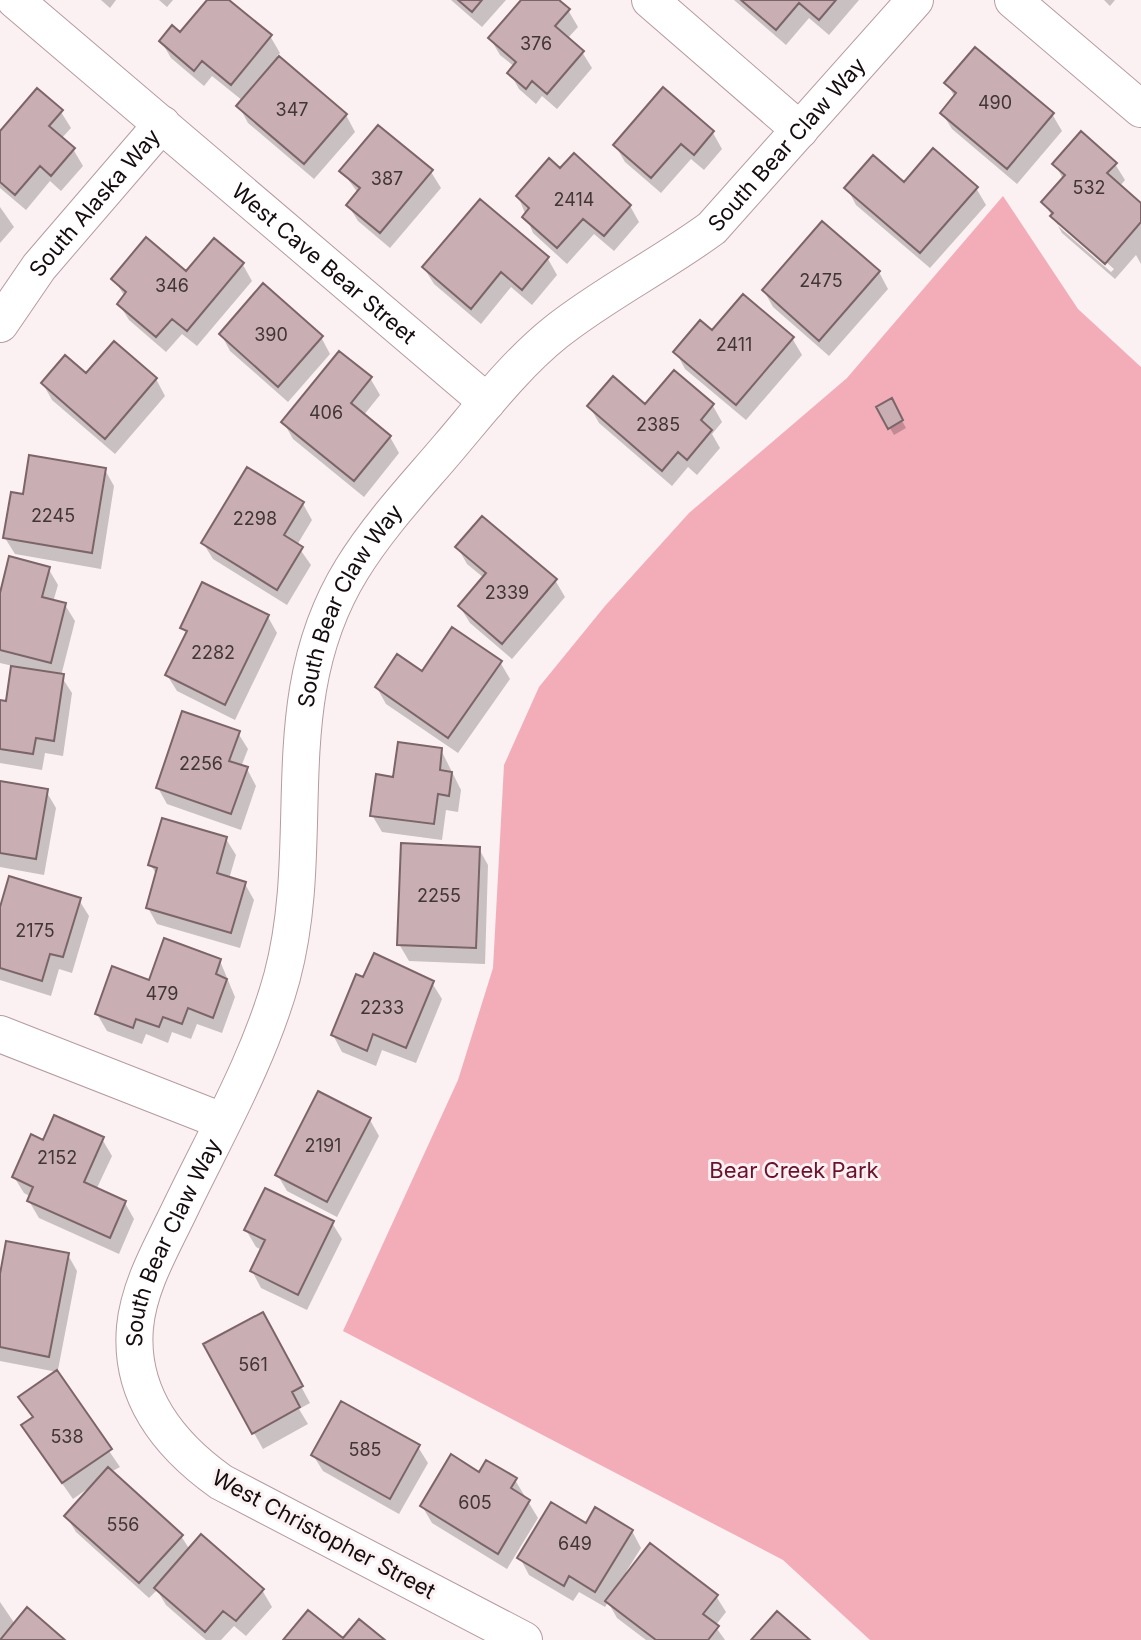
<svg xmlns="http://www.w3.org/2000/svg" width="1141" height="1640" font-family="Inter,sans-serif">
	<rect width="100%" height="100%" fill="#fbf0f2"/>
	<path fill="#f3adb9" d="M1003 196 1078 309 1141 367V1640H870L783 1560 343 1331 458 1080 493 968 504 765 539 687 605 606 689 513 847 378Z"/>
	<path fill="#0003" d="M101 0H116L110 8Z
		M159 0H173L167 7Z
		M210 0H226L270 36 280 53 277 56 346 115 355 132 314 179 248 123 239 106 243 101 212 76 204 86 171 58 161 41 181 35Z
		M451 0H506L482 27Z
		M524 0H556L568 10 578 27 567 39 582 52 592 68 557 109 542 96 536 104 519 89 510 73 515 67 500 55 490 38Z
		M734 0H859L829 35 809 18 786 45Z
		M1104 0H1115L1110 6Z
		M947 83 1052 114 1062 131 1017 184 952 129 942 113 955 98Z
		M664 90 713 133 722 149 704 170 691 159 661 193 625 162 615 145Z
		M61 112 71 128 61 139 73 149 83 166 61 191 50 181 26 210 0 188V134Z
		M1055 164H1115L1125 180 1119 187 1141 205V264L1136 255 1115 279 1062 233 1058 226 1111 272 1114 269 1058 220V225L1043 202 1063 179Z
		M342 171 431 172 441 188 390 248 358 221 348 205 358 193Z
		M561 171 630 206 639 222 614 251 594 234 567 264 533 233 518 196Z
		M904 184 976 188 986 205 930 268 856 205 847 188Z
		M0 207 14 227 0 243Z
		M214 240 243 265 252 281 197 346 182 334 166 352 129 320 119 304 125 297 114 279 186 274Z
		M548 259 557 275 532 305 511 287 481 324 434 284 424 268Z
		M879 272 888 289 829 356 773 307 764 291Z
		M712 333 792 338 802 355 746 420 685 369 676 352Z
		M221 334 321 337 330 354 288 402 230 351Z
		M674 373 713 406 722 422 712 434 720 448 697 475 688 467 672 486 599 423 590 407 645 406Z
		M370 378 380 395 363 416 390 437 399 453 364 497 293 439 284 423Z
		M156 379 165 396 115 454 52 400 43 384Z
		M891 401 906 428 894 435 878 408Z
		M105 470 114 486 101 569 15 554 5 538 25 496Z
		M303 504 312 520 297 545 311 565 287 605 213 559 203 543Z
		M458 548 555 580 565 597 512 659 470 623 460 607 484 578 467 564Z
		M48 568 58 585 53 602 65 605 75 621 61 676 72 693 63 756 45 753 42 770 0 763V702L8 703 13 666 0 663V602Z
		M268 617 277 633 235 720 177 691 167 675 187 635 182 627Z
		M500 662 510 679 458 753 386 704 377 688 423 674Z
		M238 733 248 749 241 767 247 769 256 786 241 830 167 804 158 788Z
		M441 750 461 790 458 812 446 810 442 840 382 832 372 815 395 779Z
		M0 783 46 791 56 808 44 875 0 867Z
		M226 839 236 855 229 879 245 884 254 900 240 948 157 924 148 908 157 876 151 865Z
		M479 849 488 865 485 964 409 961 399 944Z
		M79 900 89 916 72 973 59 969 51 996 0 980V914Z
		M220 961 235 997 222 1033 197 1024 191 1039 172 1032 168 1043 146 1034 142 1044 107 1031 97 1014 150 982Z
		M432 983 442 999 416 1063 382 1050 376 1066 342 1052 333 1035Z
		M370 1120 379 1136 337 1217 287 1191 277 1174Z
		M102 1139 112 1156 96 1190 125 1203 134 1219 119 1254 39 1218 29 1201 31 1197 24 1193 14 1177 44 1142Z
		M332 1223 342 1239 307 1310 261 1288 252 1271 262 1250 256 1247 246 1230Z
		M68 1255 77 1271 57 1375 120 1467 111 1472 181 1536 190 1550 262 1590 272 1607 246 1636 234 1626 221 1640H206L166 1605 157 1590 149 1598 76 1532 66 1516 90 1487 73 1499 33 1442 34 1419 21 1398 57 1372 0 1361V1284Z
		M271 1331 310 1403 299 1409 308 1424 263 1449 254 1433Z
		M418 1447 428 1463 399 1514 323 1471 313 1455Z
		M480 1474 515 1480 538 1518 507 1569 432 1523 422 1506Z
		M586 1525 632 1531 641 1548 626 1572 629 1574 716 1596 726 1612 715 1626 725 1640H646L617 1618 608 1602 605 1607 579 1592 573 1601 529 1575 520 1558Z
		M0 1602 15 1624 62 1640H0Z"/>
	<path fill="#c9afb3" stroke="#7c6569" stroke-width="2" d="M207 0H229L272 35 231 85 202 61 194 71 159 41 172 25 180 32Z
		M458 0H482L472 12Z
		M521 0H559L570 9 555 26 584 51 547 94 532 81 526 89 507 73 516 62 488 38Z
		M741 0H836L819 20 799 3 776 30Z
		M975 47 1054 113 1007 169 940 113 956 93 944 83Z
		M279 56 347 114 304 164 236 106Z
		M663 87 714 131 694 155 681 144 651 178 613 145Z
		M37 88 63 110 49 126 75 148 51 176 40 166 15 195 0 182V131Z
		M378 125 433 170 380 233 346 205 360 188 339 171Z
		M1081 131 1117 163 1107 173 1141 203V222L1105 264 1050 216 1053 213 1041 202 1065 175 1052 164Z
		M933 148 978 187 920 253 844 188 873 155 904 182Z
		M574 153 631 205 604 236 583 219 557 248 522 217 529 208 516 196 549 158 560 168Z
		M480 199 549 257 522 290 501 272 471 309 422 267Z
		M822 221 880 271 819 341 762 290Z
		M146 237 186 271 214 238 244 263 187 331 172 319 156 337 117 304 126 292 111 279Z
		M263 283 323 336 278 387 219 334Z
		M743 294 794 337 736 405 673 352 700 320 712 330Z
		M114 341 157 378 105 439 41 383 65 355 86 373Z
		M339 351 372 377 351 403 391 436 354 481 281 422Z
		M674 370 714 404 701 420 712 430 687 460 678 452 662 471 587 406 613 376 645 404Z
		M892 398 903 420 888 429 876 407Z
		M29 455 106 468 92 553 3 538 11 492 23 494Z
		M247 467 304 502 284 535 303 547 277 590 201 543Z
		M482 516 557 579 502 644 458 606 486 573 455 547Z
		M9 556 50 567 42 597 66 603 51 663 0 650V593Z
		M202 582 269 615 225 705 165 675 187 631 180 628Z
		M452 627 502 661 448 738 375 687 397 654 422 671Z
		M11 666 64 674 54 741 36 738 33 754 0 749V700L6 701Z
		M182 711 240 731 229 761 248 767 231 814 156 788Z
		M398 742 442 748 440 770 452 772 449 796 438 794 434 824 370 816 376 774 393 777Z
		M0 781 48 789 36 859 0 853Z
		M162 818 227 837 217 873 246 882 231 933 146 908 157 868 148 865Z
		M401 843 480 847 476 948 397 945Z
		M9 876 81 898 63 957 50 954 42 981 0 968V907Z
		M164 938 221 959 216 974 227 979 213 1018 188 1008 182 1024 163 1017 159 1027 136 1019 133 1028 95 1014 112 966 149 980Z
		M374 953 434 981 406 1048 373 1034 367 1051 331 1035 356 974 363 977Z
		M318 1091 371 1118 327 1202 275 1175Z
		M54 1115 104 1137 84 1182 126 1201 110 1238 27 1201 33 1187 12 1177 31 1134 43 1140Z
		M265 1188 334 1221 298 1295 250 1271 265 1240 244 1230Z
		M6 1241 69 1253 49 1357 0 1347V1274Z
		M263 1312 303 1386 292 1392 300 1407 252 1434 203 1344Z
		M57 1370 112 1449 62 1483 21 1425 33 1417 18 1397Z
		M341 1401 420 1445 390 1499 311 1455Z
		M451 1454 479 1472 486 1460 517 1478 511 1488 530 1500 498 1554 420 1506Z
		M108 1467 183 1535 139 1583 64 1516Z
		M551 1502 586 1523 595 1507 633 1530 595 1592 569 1576 564 1586 517 1558Z
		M201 1534 264 1589 236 1621 223 1611 205 1632 154 1588Z
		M650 1543 718 1595 703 1614 719 1626 708 1640H656L605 1601Z
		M27 1607 65 1640H0Z
		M308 1610 343 1638 359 1619 385 1640H283Z
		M777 1611 810 1640H751Z"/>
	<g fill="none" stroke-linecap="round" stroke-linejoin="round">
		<defs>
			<g id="minor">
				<path id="s1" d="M15 0 487 402"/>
				<path d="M650 0 800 130"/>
				<path d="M1013 0 1141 109"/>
				<path id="s2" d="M0 324 39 267 162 124"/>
				<path d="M0 1034 222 1121"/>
				<path id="s3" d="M524 1640 221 1482C169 1445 129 1395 135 1327 139 1285 162 1247 180 1209 216 1134 260 1058 282 977 319 838 271 700 352 569 379 525 416 486 449 447 483 407 516 364 556 332 605 293 662 265 712 228L915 0"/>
			</g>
		</defs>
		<use href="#minor" stroke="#b59ca0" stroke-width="38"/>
		<use href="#minor" stroke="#fff" stroke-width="36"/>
	</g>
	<g text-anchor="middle" stroke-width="6" stroke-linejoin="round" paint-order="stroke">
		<g font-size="18" fill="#423537">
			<text x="536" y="50">376</text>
			<text x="995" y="109">490</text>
			<text x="292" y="116">347</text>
			<text x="387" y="185">387</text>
			<text x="1089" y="194">532</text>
			<text x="574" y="206">2414</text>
			<text x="821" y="287">2475</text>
			<text x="172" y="292">346</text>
			<text x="271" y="341">390</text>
			<text x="734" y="351">2411</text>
			<text x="326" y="419">406</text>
			<text x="658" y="431">2385</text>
			<text x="53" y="522">2245</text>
			<text x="255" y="525">2298</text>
			<text x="507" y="599">2339</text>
			<text x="213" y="659">2282</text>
			<text x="201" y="770">2256</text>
			<text x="439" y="902">2255</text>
			<text x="35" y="937">2175</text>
			<text x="162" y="1000">479</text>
			<text x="382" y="1014">2233</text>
			<text x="323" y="1152">2191</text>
			<text x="57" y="1164">2152</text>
			<text x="253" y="1371">561</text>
			<text x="67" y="1443">538</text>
			<text x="365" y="1456">585</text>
			<text x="475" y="1509">605</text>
			<text x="123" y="1531">556</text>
			<text x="575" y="1550">649</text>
		</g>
		<g font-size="22" fill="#150c0e" stroke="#fbf0f2">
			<text dy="8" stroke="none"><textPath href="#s3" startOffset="1940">South Bear Claw Way</textPath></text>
			<text dy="8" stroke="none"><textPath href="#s2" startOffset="154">South Alaska Way</textPath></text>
			<text dy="8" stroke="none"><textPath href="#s1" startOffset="406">West Cave Bear Street</textPath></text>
			<text dy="8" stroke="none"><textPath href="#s3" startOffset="1292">South Bear Claw Way</textPath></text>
			<text dy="8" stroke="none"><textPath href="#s3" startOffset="620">South Bear Claw Way</textPath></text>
			<text transform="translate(324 1534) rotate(28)" y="8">West Christopher Street</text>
		</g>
		<g font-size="22" fill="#6a112e" stroke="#fbf0f2">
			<text x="794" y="1178">Bear Creek Park</text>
		</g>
	</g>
</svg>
